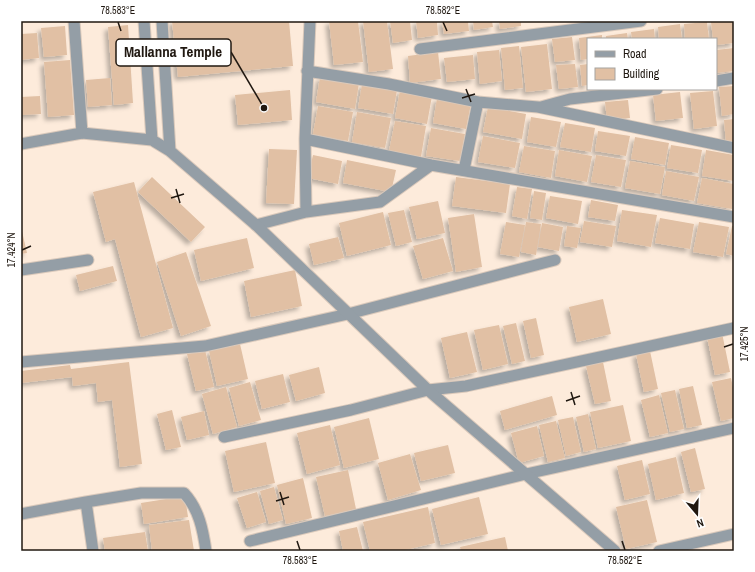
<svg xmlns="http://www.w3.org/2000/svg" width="755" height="572" font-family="'Archivo Narrow',sans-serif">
	<defs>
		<filter id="shadow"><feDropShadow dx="-3.5" dy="3.5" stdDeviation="2" flood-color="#0004"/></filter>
	</defs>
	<rect width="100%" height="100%" fill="#fdebdb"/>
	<path fill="#e1c0a4" filter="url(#shadow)" d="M172 21H289L293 66 178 77Z
		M329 21H358L363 62 334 65Z
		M363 21H387L393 69 369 72Z
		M390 21H410L412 40 393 43Z
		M416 21H437L438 35 418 38Z
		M442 21H468L469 31 444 34Z
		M473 21H492L493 27 474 30Z
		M499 21H521V26L500 29Z
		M719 21H734V43L716 45V39H713L711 22Z
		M707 22 709 39H685L684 24Z
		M680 24 682 39H659L658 27Z
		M128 25 133 103 114 105 108 27Z
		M65 26 67 55 44 57 41 28Z
		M654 29 655 39H632L631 32Z
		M37 33 39 58 21 60V34Z
		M627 33 628 39H606V36Z
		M602 35V39H588V59L581 60 579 38Z
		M572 37 575 60 555 62 552 39Z
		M547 44 552 89 526 92 521 47Z
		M519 46 523 88 505 90 501 48Z
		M734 48V71L716 73V50Z
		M499 50 502 81 480 84 477 52Z
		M438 52 441 79 410 83 408 56Z
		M473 55 475 79 447 82 444 58Z
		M70 60 74 115 48 117 44 62Z
		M575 64 578 87 559 89 556 65Z
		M588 64V85L582 86 580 65Z
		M320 77 359 83 355 109 316 102Z
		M110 78 112 105 88 107 86 80Z
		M362 84 397 90 393 114 358 108Z
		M734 86V114L722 116 719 87Z
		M290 90 292 120 238 125 235 95Z
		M400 90 432 96 427 124 395 118Z
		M713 91 717 126 694 129 690 93Z
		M680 92 683 118 656 121 653 95Z
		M40 96 41 114 21 115V97Z
		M437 98 471 104 466 129 433 123Z
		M628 100 630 118 607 120 605 102Z
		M318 106 353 112 348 141 313 134Z
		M488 107 526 114 522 139 483 132Z
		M357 112 391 118 385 148 352 142Z
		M531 117 561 122 556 147 527 142Z
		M734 119V143H726L724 120Z
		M395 121 426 126 421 157 389 151Z
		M565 123 595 128 591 152 560 147Z
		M431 128 465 134 460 161 426 156Z
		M598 131 630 136 626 156 595 151Z
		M483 136 520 143 515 168 478 162Z
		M635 137 669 143 665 165 631 159Z
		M671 145 702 150 698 173 667 168Z
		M524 146 555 151 551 178 519 172Z
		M269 149 297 150 294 204 266 203Z
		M559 150 592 156 587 182 555 176Z
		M706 150 734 155V181L702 176Z
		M313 155 342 161 338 184 308 178Z
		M596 155 626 160 621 187 591 182Z
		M347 160 396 170 391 192 343 183Z
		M630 161 665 167 660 194 625 188Z
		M666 171 699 177 694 201 662 195Z
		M152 177 205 227 191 242 138 192Z
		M456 177 510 184 506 213 452 206Z
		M702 178 734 184 732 209 697 203Z
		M134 182 173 328 141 337 115 239 106 242 93 192Z
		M517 187 532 189 527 219 512 216Z
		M534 191 546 193 542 220 530 218Z
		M550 196 582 201 578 224 546 218Z
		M591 200 618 205 615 221 588 217Z
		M438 201 445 233 417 239 409 207Z
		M404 210 412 242 396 246 388 213Z
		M622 210 657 215 651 247 617 241Z
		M383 212 391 245 347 256 339 223Z
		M474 214 482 267 456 272 448 218Z
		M660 218 694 224 690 249 655 243Z
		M584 221 616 226 612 247 580 242Z
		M506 222 525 225 519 257 500 254Z
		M526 222 541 224 536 255 521 252Z
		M699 222 729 227 723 257 693 252Z
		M542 223 563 227 559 251 538 247Z
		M567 226 581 228 577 248 564 246Z
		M732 226H734V256L726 254Z
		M21 227 27 253 21 254Z
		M338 237 344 258 314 265 309 244Z
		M247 238 254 268 201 281 194 250Z
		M443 238 453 271 423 279 413 246Z
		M186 252 211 326 181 336 157 262Z
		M113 266 117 281 80 291 76 275Z
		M295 270 302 306 251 317 244 281Z
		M603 299 611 334 577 342 569 307Z
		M536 318 544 355 531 358 523 321Z
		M516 323 525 361 512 364 503 326Z
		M499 325 508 364 483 370 474 330Z
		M467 332 477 372 450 378 441 338Z
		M722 333 730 372 715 375 707 337Z
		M240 344 248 379 217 386 209 351Z
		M205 350 214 387 196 391 187 354Z
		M650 351 658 389 644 392 636 354Z
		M129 362 142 464 120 467 112 400 98 402 96 383 73 386 72 377 21 383V371L70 365 71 369Z
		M603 362 611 401 595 404 586 366Z
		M319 367 325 393 296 401 289 375Z
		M283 374 290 402 262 409 255 381Z
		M731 378 734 392V418L721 421 712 382Z
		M250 382 261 420 239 426 229 388Z
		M693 386 702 425 687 428 679 389Z
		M226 387 237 427 213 434 202 394Z
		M675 390 684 429 670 432 661 393Z
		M659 395 668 433 650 437 641 400Z
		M552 396 557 415 505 430 500 411Z
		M623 405 631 441 598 448 590 412Z
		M172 410 181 447 166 450 157 414Z
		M204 411 209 435 187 440 181 417Z
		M588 414 596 449 584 452 576 417Z
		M573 417 581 452 566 456 558 420Z
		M369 418 379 459 344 468 334 427Z
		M556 421 565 458 548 462 539 425Z
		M330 425 340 465 307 474 297 433Z
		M537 426 544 456 519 463 511 433Z
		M266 442 275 483 234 492 225 451Z
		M448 445 455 473 421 481 414 453Z
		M695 448 705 489 691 492 681 452Z
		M410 454 421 490 388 500 378 463Z
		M676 457 684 493 656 500 648 464Z
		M642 460 650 494 625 500 617 466Z
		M348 470 356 509 325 516 316 477Z
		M303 478 312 518 286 524 277 485Z
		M274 487 283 520 269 524 260 491Z
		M257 492 266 522 247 528 237 498Z
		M185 496 188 517 144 524 141 503Z
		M479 497 488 534 441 545 432 509Z
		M647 500 657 542 626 549 616 507Z
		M428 507 435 543 401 551H370L363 522Z
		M189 520 194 551H152L149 525Z
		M357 527 363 551H343L339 531Z
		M145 532 148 551H105L103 538Z
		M505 537 508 551H461L460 547Z"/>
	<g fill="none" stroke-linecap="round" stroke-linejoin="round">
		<defs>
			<path id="minor" d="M74 21 82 133
				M420 49 641 21
				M307 71 389 84 478 102 538 107 734 148
				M716 81 734 78
				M541 107 570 99 657 89
				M305 139 431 165 734 217
				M464 170 478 102
				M306 212 305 139 310 21
				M256 225 306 212 380 202 431 165
				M21 270 88 260
				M21 362 205 346 348 314 555 260
				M224 437 351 410 428 390 466 386 734 328
				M86 502 141 493H184C199 509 203 530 206 551
				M21 514 86 502 93 551
				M250 541 526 474 734 428
				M659 551 734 534"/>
			<path id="tertiary" d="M144 21 152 140
				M162 21 170 151
				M21 144 82 133 152 140 170 151 256 225 428 390 615 551"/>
		</defs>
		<use href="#minor" stroke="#dac9bb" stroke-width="13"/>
		<use href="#tertiary" stroke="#dac9bb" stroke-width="13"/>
		<use href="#minor" stroke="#949ea6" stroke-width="11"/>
		<use href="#tertiary" stroke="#949ea6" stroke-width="11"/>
	</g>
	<path fill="none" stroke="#201811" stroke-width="1.5" d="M118 22 121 31M443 22 447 31M466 89 471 102M462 98 475 94M176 189 180 203M171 198 184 194M22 250 31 246M724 347 733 344M571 392 575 405M566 401 580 396M280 492 284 505M276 501 289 497M297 541 300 550M622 541 625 550"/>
	<path fill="none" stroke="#201811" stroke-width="1.5" d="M264 108L231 52"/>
	<circle fill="#201811" stroke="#fff" stroke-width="1.5" cx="264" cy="108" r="4"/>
	<rect fill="#fff" stroke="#201811" stroke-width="1.5" x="116" y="39" width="115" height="27" rx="4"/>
	<g font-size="15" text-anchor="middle" font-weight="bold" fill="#201811">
		<text x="173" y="57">Mallanna Temple</text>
	</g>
	<rect width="755" height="572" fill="none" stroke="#ffffff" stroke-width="44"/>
	<rect x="587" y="38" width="130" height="52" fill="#ffffff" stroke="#a6a3a0"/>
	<rect x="595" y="51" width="20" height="6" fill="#949ea6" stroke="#a6a3a0"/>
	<text x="623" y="58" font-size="12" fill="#201811">Road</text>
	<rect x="595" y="68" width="20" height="12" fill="#e1c0a4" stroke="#a6a3a0"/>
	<text x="623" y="78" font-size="12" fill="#201811">Building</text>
	<g transform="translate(697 514) rotate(161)" stroke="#ffffff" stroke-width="3" paint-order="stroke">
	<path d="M0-3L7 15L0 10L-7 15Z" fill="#201811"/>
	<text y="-6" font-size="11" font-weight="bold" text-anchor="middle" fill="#201811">N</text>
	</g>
	<rect x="22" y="22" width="711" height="528" fill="none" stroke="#201811" stroke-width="1.5"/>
	<g font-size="10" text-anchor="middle" fill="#201811">
		<text x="118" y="14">78.583°E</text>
		<text x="443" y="14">78.582°E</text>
		<text transform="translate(11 250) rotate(-90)" y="4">17.424°N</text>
		<text transform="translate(744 344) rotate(-90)" y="4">17.425°N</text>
		<text x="300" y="564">78.583°E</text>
		<text x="625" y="564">78.582°E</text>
	</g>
</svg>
